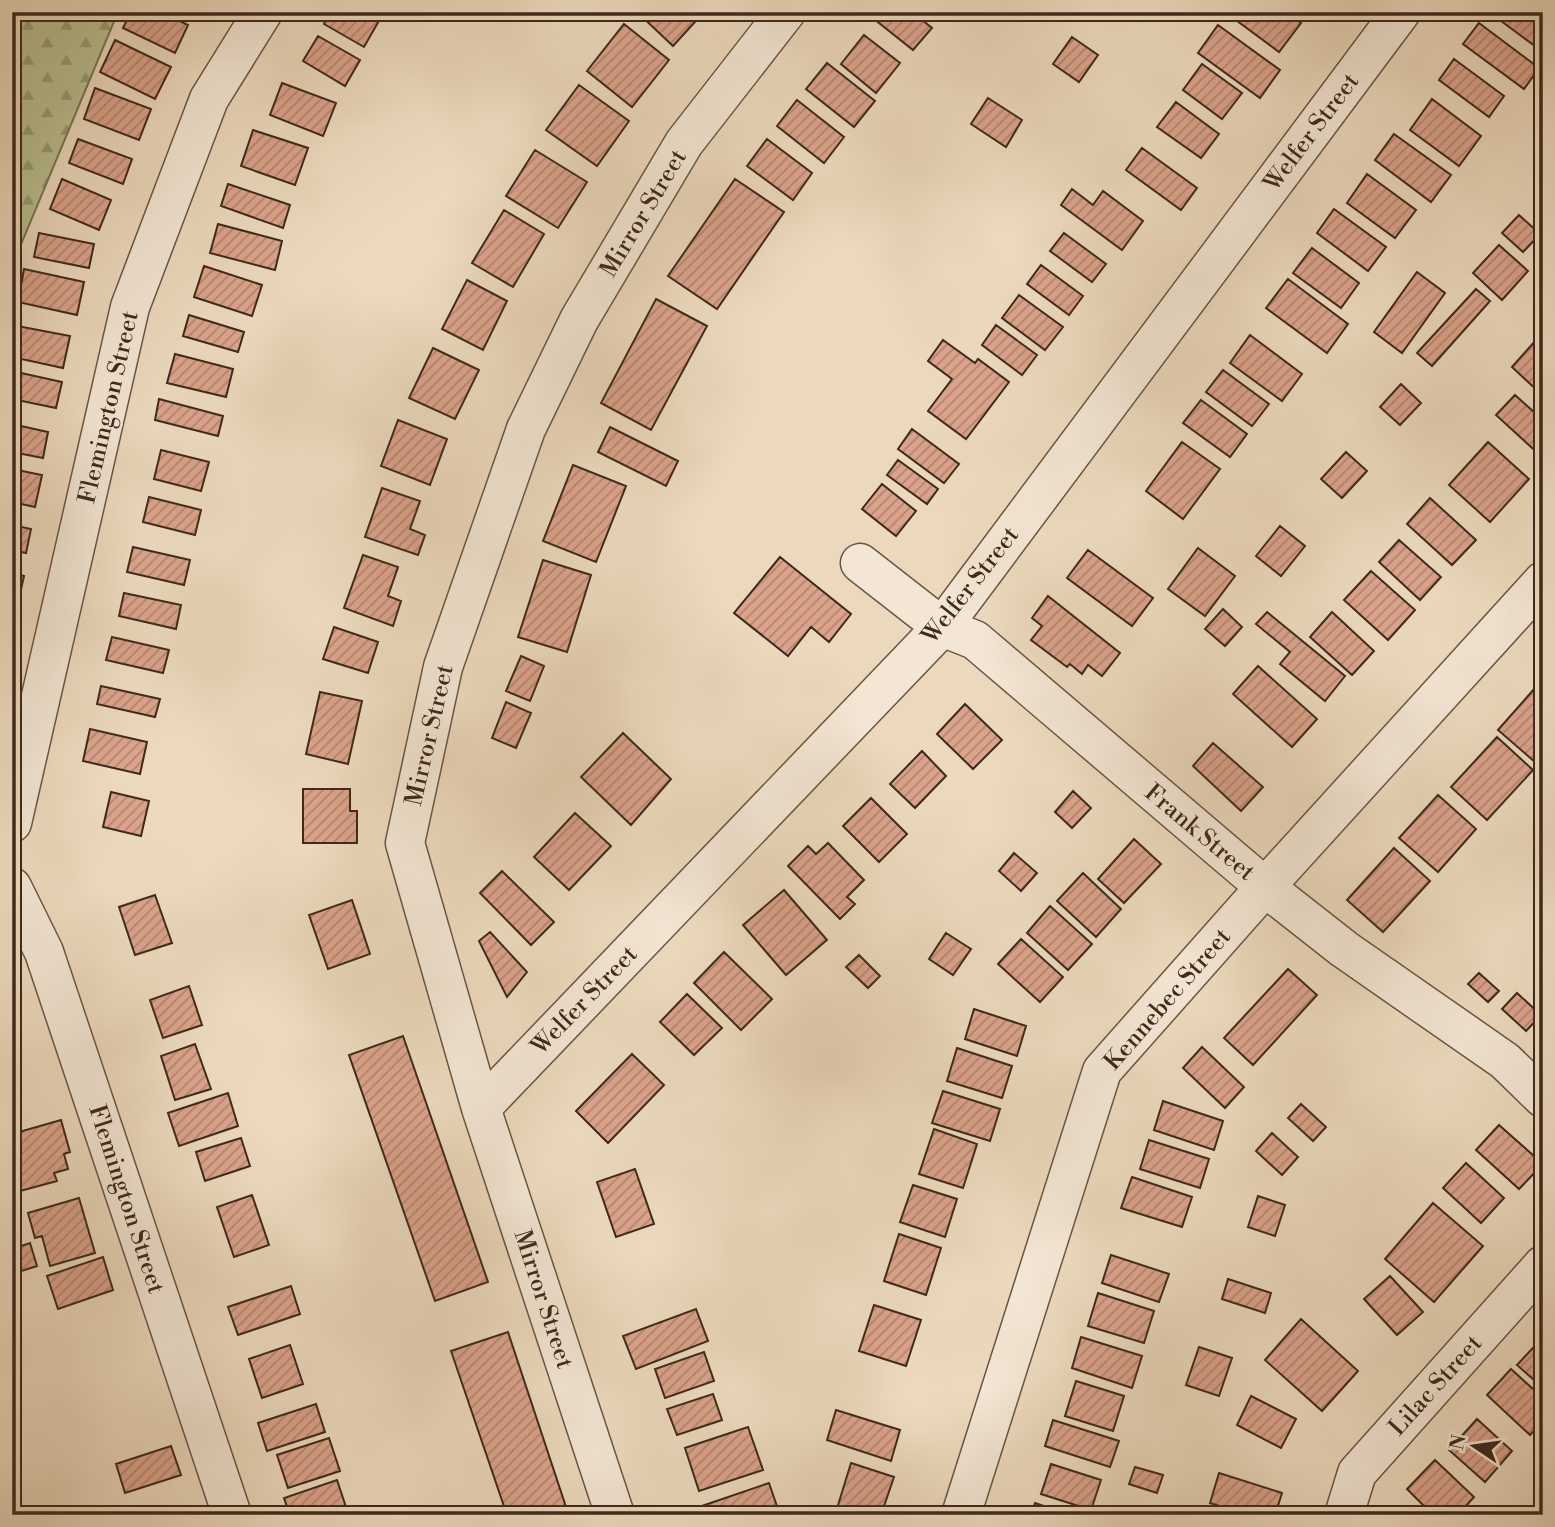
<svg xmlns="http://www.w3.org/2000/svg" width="1555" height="1527" font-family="'Libre Bodoni',serif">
	<defs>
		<pattern id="forest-firs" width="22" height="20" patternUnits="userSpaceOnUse" patternTransform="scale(1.75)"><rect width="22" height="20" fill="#b9bf90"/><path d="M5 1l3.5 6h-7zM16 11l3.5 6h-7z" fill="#989b75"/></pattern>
		<pattern id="building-hatch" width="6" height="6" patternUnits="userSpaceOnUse" patternTransform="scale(1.75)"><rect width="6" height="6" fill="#dba38b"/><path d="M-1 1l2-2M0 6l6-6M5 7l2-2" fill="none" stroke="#b38571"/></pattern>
	</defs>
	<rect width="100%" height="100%" fill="#ecd9bd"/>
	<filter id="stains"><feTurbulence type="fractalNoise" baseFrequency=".00286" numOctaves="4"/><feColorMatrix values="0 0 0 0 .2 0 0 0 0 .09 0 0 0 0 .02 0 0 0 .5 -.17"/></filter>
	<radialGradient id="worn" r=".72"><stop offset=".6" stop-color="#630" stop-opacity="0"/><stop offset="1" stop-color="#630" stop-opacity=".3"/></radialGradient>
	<path fill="url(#forest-firs)" stroke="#7c7456" stroke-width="2" d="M12 12H118L12 266Z"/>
	<path fill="url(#building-hatch)" stroke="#3f291c" stroke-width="2" d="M131 12H161L188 25 175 53 123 28Z
		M331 12H367L380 19 364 47 324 24Z
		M637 12H704L673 46Z
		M871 12H912L932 28 913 50 869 15Z
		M1225 12H1286L1301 23 1279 52Z
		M1489 12H1535L1543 18V52Z
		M1479 23 1539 68 1524 89 1463 44Z
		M624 24 669 60 632 107 587 71Z
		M1218 25 1280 70 1260 98 1198 53Z
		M864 35 900 63 876 93 841 64Z
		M318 36 360 60 345 86 303 61Z
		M1072 37 1098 55 1079 82 1053 64Z
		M115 40 171 67 155 99 100 72Z
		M1454 59 1504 96 1489 117 1439 80Z
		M827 63 875 101 854 127 806 89Z
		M1202 64 1242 93 1222 119 1183 90Z
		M282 83 336 103 323 136 270 115Z
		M579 85 629 121 597 166 546 130Z
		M95 88 151 109 139 140 84 119Z
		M988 98 1022 120 1006 147 971 124Z
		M1432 99 1481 136 1459 166 1410 130Z
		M797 100 844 137 824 163 777 126Z
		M1176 102 1219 134 1201 158 1157 127Z
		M253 130 308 148 295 185 241 166Z
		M1394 134 1451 175 1431 202 1375 160Z
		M78 139 132 159 123 184 69 163Z
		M767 139 812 173 793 200 747 166Z
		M1142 148 1197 188 1181 210 1126 170Z
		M535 150 587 182 558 228 506 196Z
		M1367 174 1416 210 1395 238 1347 203Z
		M62 179 111 200 99 230 50 209Z
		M735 179 784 212 717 309 668 276Z
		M228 184 290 205 283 228 221 206Z
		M1072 189 1093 205 1103 191 1143 221 1122 250 1061 205Z
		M1334 209 1386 247 1368 271 1317 233Z
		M504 210 544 234 513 287 472 263Z
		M1519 215 1540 234 1523 252 1502 233Z
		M218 224 282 241 275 270 210 253Z
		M39 233 94 244 89 268 34 257Z
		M1064 233 1106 264 1092 282 1050 251Z
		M1499 245 1528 271 1502 300 1473 273Z
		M1312 248 1359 283 1341 308 1293 273Z
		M1041 265 1083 296 1069 315 1027 284Z
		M204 266 262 285 252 316 194 297Z
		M24 269 84 282 77 315 18 302Z
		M1417 272 1445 293 1402 353 1374 332Z
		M1288 279 1348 324 1327 353 1266 308Z
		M467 280 507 301 483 350 442 329Z
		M1476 289 1490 301 1432 366 1417 353Z
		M1019 295 1063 327 1045 350 1002 318Z
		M656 299 707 326 651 430 601 403Z
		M189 315 244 332 238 352 183 336Z
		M12 325 70 336 63 368 12 357Z
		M996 325 1037 355 1022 375 982 345Z
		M1250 335 1302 374 1282 401 1230 363Z
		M1537 339 1543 344V396L1512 367Z
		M943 340 975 363 978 359 1009 382 966 439 928 411 952 379 928 361Z
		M433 348 479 370 455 419 409 398Z
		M175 354 233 369 226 397 167 383Z
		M1223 370 1269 404 1252 426 1206 392Z
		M12 371 62 382 56 408 12 399Z
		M1401 384 1421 403 1400 425 1380 407Z
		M1515 395 1543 420V458L1496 415Z
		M159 399 223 416 218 436 155 420Z
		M1201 400 1247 434 1230 457 1183 423Z
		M398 420 447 439 430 485 381 466Z
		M12 424 48 432 43 458 12 452Z
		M610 427 678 461 666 486 598 452Z
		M912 429 959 464 944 483 898 449Z
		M1182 442 1220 469 1183 519 1146 491Z
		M1488 442 1529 479 1490 522 1449 485Z
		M161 450 209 462 201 491 154 479Z
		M1346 452 1367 471 1342 498 1321 479Z
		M898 460 938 489 927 504 887 475Z
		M573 465 626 486 596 562 543 541Z
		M12 469 42 475 35 507 12 502Z
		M882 484 916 511 896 536 862 509Z
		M382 488 420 501 410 529 425 535 418 555 365 537Z
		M149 497 201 510 195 535 143 522Z
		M1430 498 1476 540 1452 565 1407 524Z
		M12 525 31 529 26 553 12 550Z
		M1280 526 1305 546 1281 576 1256 556Z
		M1399 540 1441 577 1420 600 1379 562Z
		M133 547 190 560 184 585 127 572Z
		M1198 548 1235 576 1205 616 1168 589Z
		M1088 550 1153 598 1132 626 1067 578Z
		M363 555 398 567 388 596 401 601 393 626 344 608Z
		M780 557 851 614 829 642 811 627 788 656 734 613Z
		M543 560 591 575 567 652 518 637Z
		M1371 571 1415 610 1388 640 1344 600Z
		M12 573 24 576 19 599 12 597Z
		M124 593 181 605 176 629 119 616Z
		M1048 596 1120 653 1102 676 1088 665 1082 674 1070 664 1067 667 1031 640 1042 626 1032 618Z
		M1223 609 1242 627 1225 646 1205 629Z
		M1267 612 1345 676 1325 701 1280 664 1290 652 1256 624Z
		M1332 612 1374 651 1352 675 1310 637Z
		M334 627 378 642 368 673 323 659Z
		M112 637 169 650 163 673 106 660Z
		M521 656 544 666 530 701 506 691Z
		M1258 666 1317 719 1292 747 1233 694Z
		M101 686 160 699 155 717 97 704Z
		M1535 688 1543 695V769L1498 730Z
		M320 692 362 701 348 764 306 754Z
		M506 702 531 713 516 748 492 738Z
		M965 704 1002 740 973 769 937 734Z
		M90 729 147 742 140 774 83 761Z
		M623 733 671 779 631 825 581 777Z
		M1497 737 1533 770 1487 820 1451 787Z
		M1213 743 1263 787 1241 811 1193 766Z
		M922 751 946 776 915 808 890 784Z
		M303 789H350V811H357V843H303Z
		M1073 791 1091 808 1072 828 1055 812Z
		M111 792 149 801 141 836 103 827Z
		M1438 795 1476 829 1438 872 1399 838Z
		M871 798 907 834 879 862 843 826Z
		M575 813 611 846 569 890 534 857Z
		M1134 839 1161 864 1124 903 1098 879Z
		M828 843 864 880 847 897 855 904 840 919 788 866 808 846 816 854Z
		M1394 848 1430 881 1383 932 1347 900Z
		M1014 853 1037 873 1021 891 999 871Z
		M502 871 554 922 531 945 480 893Z
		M1083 873 1121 909 1096 937 1057 901Z
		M784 890 827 940 786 975 743 925Z
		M155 895 172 943 135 955 119 907Z
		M352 900 370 954 328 969 309 915Z
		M1050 906 1092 944 1068 970 1027 933Z
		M490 932 527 972 507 997 479 941Z
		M946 933 971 949 953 975 929 959Z
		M1021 939 1063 977 1040 1002 998 964Z
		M724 952 772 999 741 1030 694 983Z
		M859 955 880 976 868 988 846 967Z
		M1288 969 1317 995 1253 1065 1224 1038Z
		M1479 973 1499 991 1488 1002 1468 984Z
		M189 986 202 1025 163 1038 150 1000Z
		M1517 993 1541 1015 1526 1031 1502 1009Z
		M687 994 722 1028 694 1055 660 1022Z
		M974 1009 1026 1026 1017 1056 965 1039Z
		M403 1036 488 1282 435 1301 349 1055Z
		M195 1044 211 1089 175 1100 161 1056Z
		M1202 1047 1244 1087 1225 1108 1183 1068Z
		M957 1048 1012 1066 1002 1098 947 1081Z
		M632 1054 664 1085 608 1143 576 1111Z
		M943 1091 1000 1109 990 1141 932 1123Z
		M228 1093 238 1126 179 1146 168 1113Z
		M1163 1101 1223 1121 1214 1150 1154 1130Z
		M1301 1104 1326 1127 1313 1141 1288 1118Z
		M61 1120 70 1152 64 1154 68 1169 54 1173 57 1181 20 1191 12 1163V1134Z
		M1499 1125 1543 1164 1519 1189 1476 1150Z
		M934 1129 977 1144 963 1188 919 1174Z
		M1272 1133 1298 1157 1282 1175 1256 1151Z
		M241 1138 250 1166 205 1181 196 1152Z
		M1149 1140 1209 1159 1200 1188 1140 1169Z
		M1466 1163 1504 1198 1481 1223 1443 1188Z
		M635 1169 654 1224 616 1237 597 1182Z
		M1132 1177 1192 1197 1182 1227 1121 1208Z
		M913 1185 957 1199 945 1237 900 1222Z
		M252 1195 269 1245 234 1257 217 1207Z
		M1258 1196 1285 1205 1275 1236 1248 1227Z
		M79 1198 95 1253 50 1266 42 1236 35 1238 28 1213Z
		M1433 1203 1483 1246 1434 1302 1385 1259Z
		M899 1234 941 1248 926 1295 884 1281Z
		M30 1243 37 1266 12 1274V1249Z
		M1111 1255 1169 1274 1159 1302 1102 1283Z
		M103 1257 113 1290 58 1309 47 1276Z
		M1390 1276 1423 1312 1397 1335 1364 1299Z
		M1228 1279 1271 1293 1265 1313 1222 1299Z
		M291 1286 300 1314 238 1335 228 1307Z
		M1098 1293 1154 1311 1144 1343 1088 1326Z
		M874 1305 921 1320 906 1366 859 1351Z
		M696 1309 708 1341 636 1369 623 1336Z
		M1301 1319 1358 1371 1322 1411 1265 1360Z
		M508 1332 568 1513 563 1515H507L451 1351Z
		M1081 1337 1142 1356 1132 1388 1072 1368Z
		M1543 1337V1388L1517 1365Z
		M290 1345 303 1384 262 1398 249 1359Z
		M1199 1347 1232 1358 1219 1396 1186 1385Z
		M704 1352 714 1381 665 1398 655 1369Z
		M1511 1369 1543 1398V1421L1530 1435 1487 1395Z
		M1076 1381 1124 1396 1113 1431 1065 1416Z
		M713 1394 722 1420 677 1435 667 1409Z
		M1251 1396 1296 1419 1281 1448 1237 1425Z
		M316 1404 325 1432 267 1451 258 1423Z
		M836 1410 900 1430 891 1461 827 1440Z
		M1477 1419 1512 1451 1485 1482 1449 1450Z
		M1053 1420 1119 1441 1110 1467 1045 1446Z
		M748 1427 763 1470 699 1491 685 1448Z
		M329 1438 340 1471 288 1488 277 1455Z
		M171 1446 181 1475 125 1493 116 1464Z
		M1435 1460 1474 1497 1458 1515H1433L1407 1489Z
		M851 1463 894 1477 881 1515H835Z
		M1051 1464 1101 1480 1091 1510 1041 1494Z
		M1135 1467 1163 1475 1157 1493 1129 1484Z
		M1219 1473 1282 1493 1275 1515H1248L1210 1503Z
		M337 1480 346 1507 322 1515H290L284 1498Z
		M769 1483 780 1515H701L699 1507Z
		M1035 1503 1070 1515H1031Z"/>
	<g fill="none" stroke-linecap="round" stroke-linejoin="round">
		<defs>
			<path id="minor" d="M860 563 942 627 975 640 1265 887 1344 949 1505 1061 1543 1098
				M12 823 130 307 209 99 263 12
				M12 887 44 952 232 1515
				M481 1108 942 627 1401 12
				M615 1515 481 1108 405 843 443 667 526 429 579 320 684 143 786 12
				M961 1515 1102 1071 1265 887 1543 581
				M1344 1515 1357 1473 1543 1265"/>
		</defs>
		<use href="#minor" stroke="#6a5544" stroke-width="41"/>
		<use href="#minor" stroke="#f3e6d4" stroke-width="38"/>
	</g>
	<g text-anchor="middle" stroke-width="5" stroke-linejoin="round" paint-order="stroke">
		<g font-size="24" fill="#3f291c" stroke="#f3e6d4">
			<text transform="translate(1311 132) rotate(-53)" y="8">Welfer Street</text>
			<text transform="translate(643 213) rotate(-59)" y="8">Mirror Street</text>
			<text transform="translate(108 407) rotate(-77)" y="8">Flemington Street</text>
			<text transform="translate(970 585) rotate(-52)" y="8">Welfer Street</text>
			<text transform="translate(429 735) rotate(-77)" y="8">Mirror Street</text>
			<text transform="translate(1200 832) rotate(40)" y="8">Frank Street</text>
			<text transform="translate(1167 999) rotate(-49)" y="8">Kennebec Street</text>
			<text transform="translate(584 1000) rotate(-46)" y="8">Welfer Street</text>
			<text transform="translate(127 1199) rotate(72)" y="8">Flemington Street</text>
			<text transform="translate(544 1299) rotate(72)" y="8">Mirror Street</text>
			<text transform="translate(1435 1385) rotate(-48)" y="8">Lilac Street</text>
		</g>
	</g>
	<rect width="1555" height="1527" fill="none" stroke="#ecd9bd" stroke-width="42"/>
	<rect x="14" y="14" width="1527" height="1499" fill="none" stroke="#3f291c" stroke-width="3.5"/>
	<rect x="21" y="21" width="1513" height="1485" fill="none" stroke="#3f291c" stroke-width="2"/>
	<g transform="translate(1474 1446) rotate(283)" stroke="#f3e6d4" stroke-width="5" paint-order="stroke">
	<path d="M0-5L12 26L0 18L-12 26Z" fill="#3f291c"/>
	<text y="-10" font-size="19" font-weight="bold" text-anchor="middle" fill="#3f291c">N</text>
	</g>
	<rect width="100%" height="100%" filter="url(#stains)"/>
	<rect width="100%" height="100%" fill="url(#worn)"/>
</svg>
